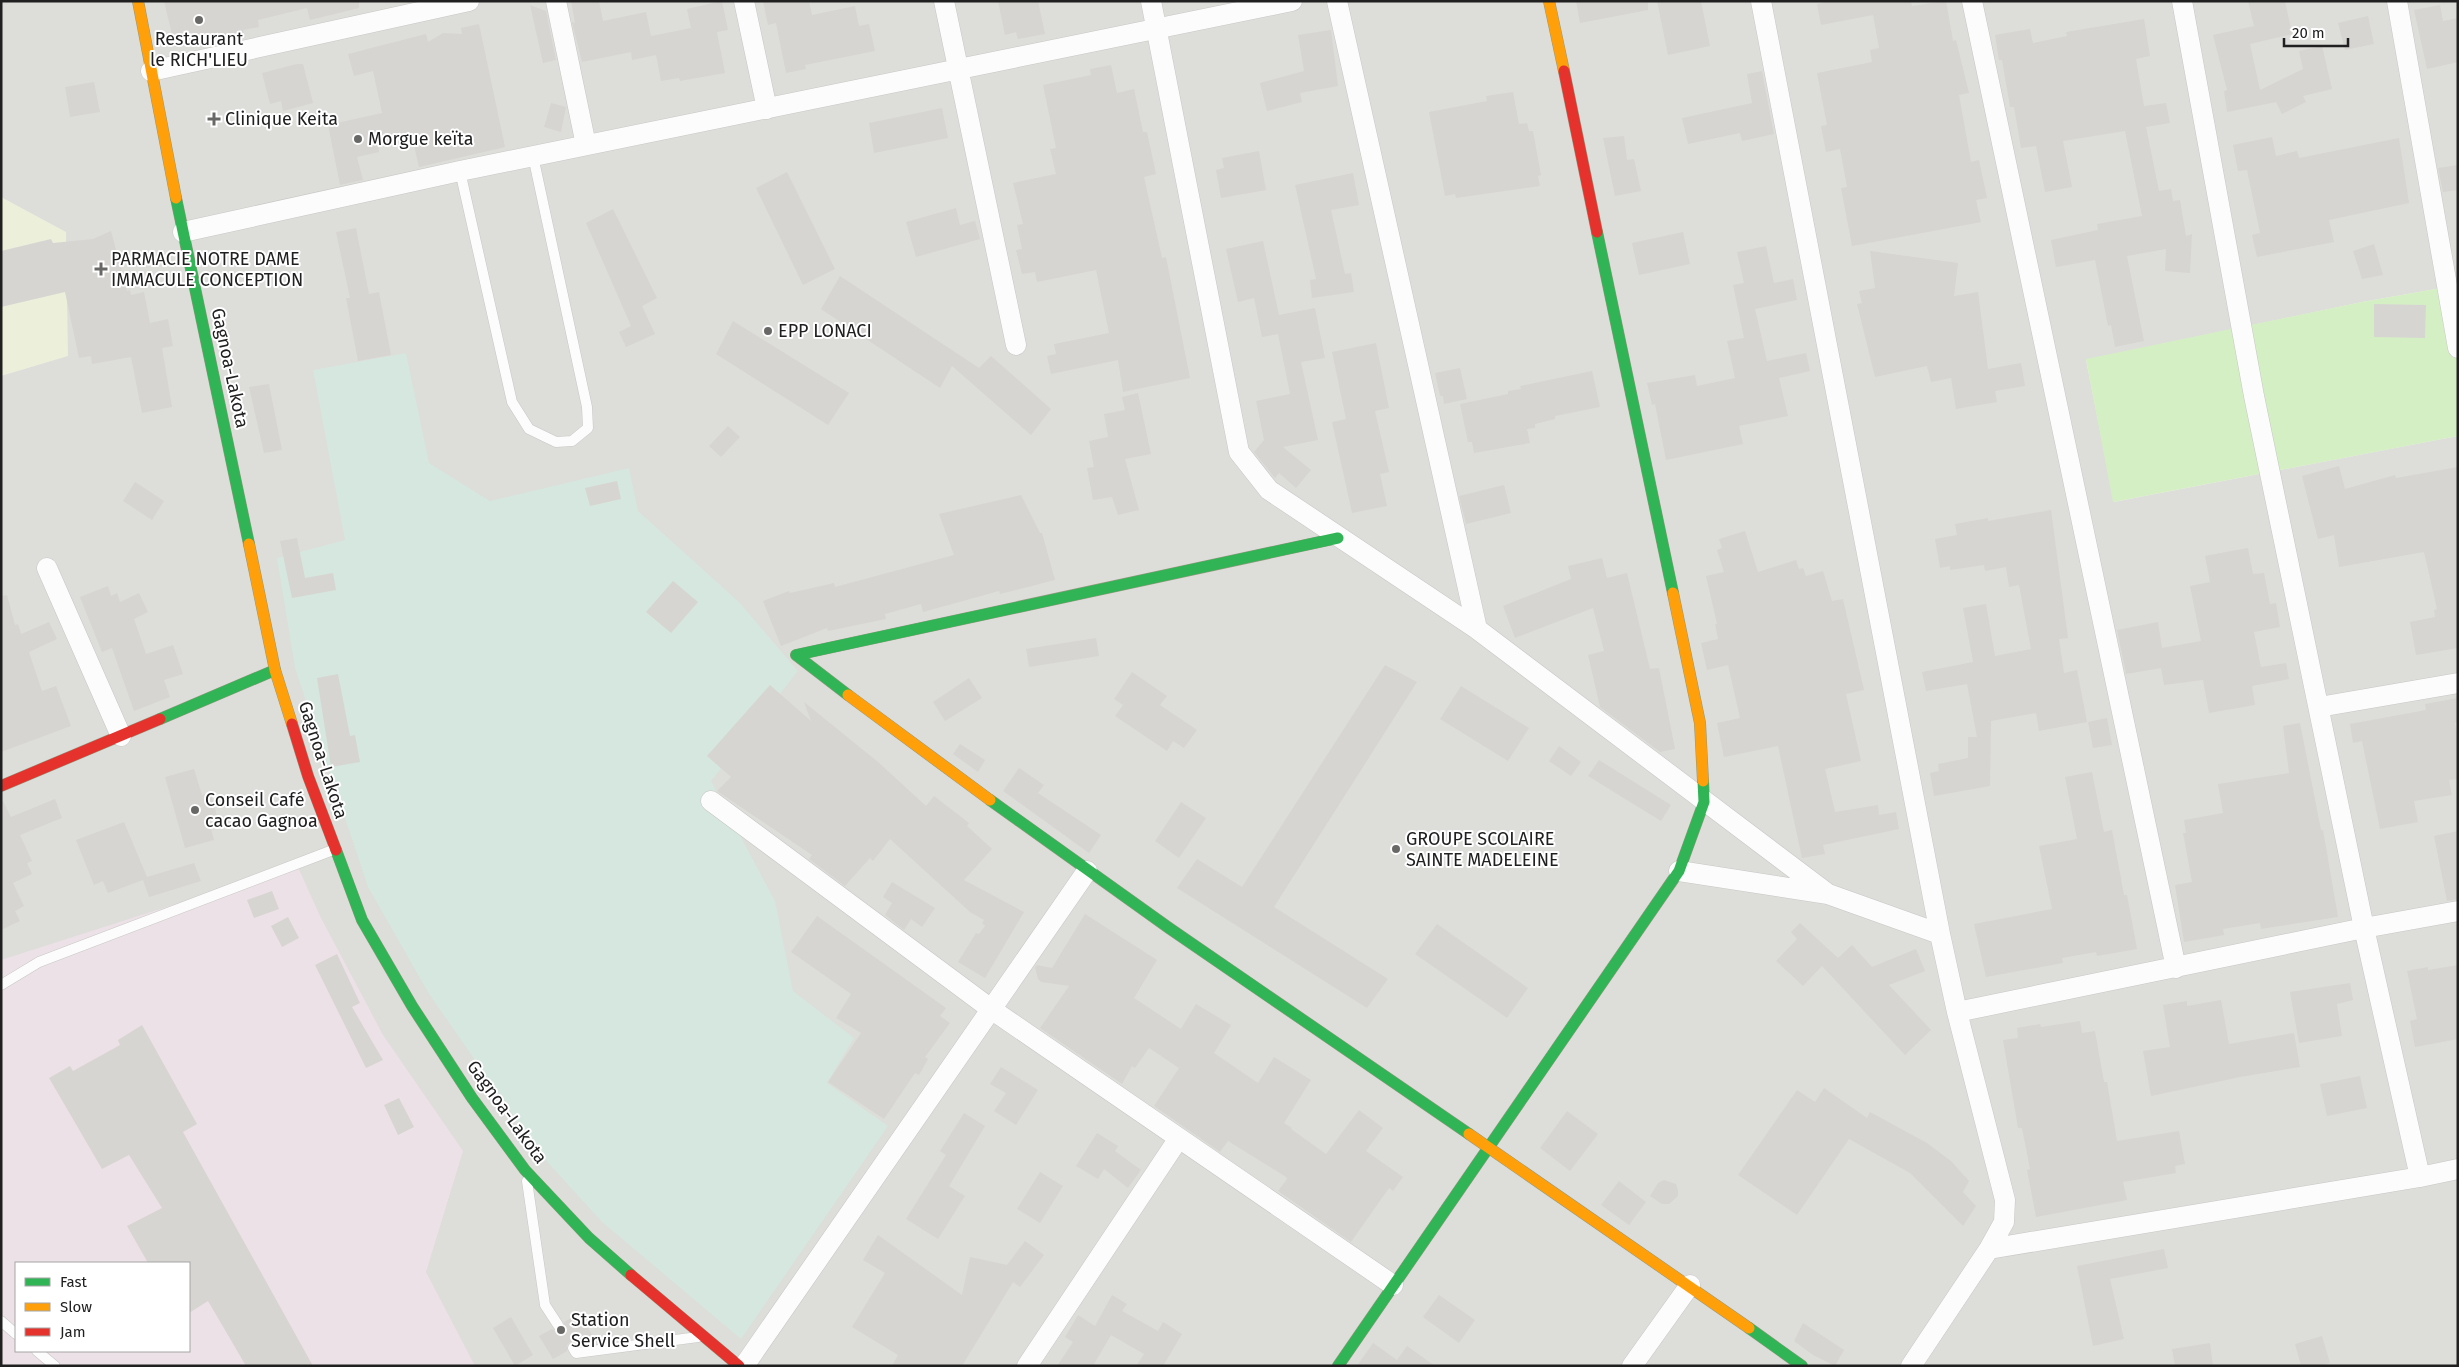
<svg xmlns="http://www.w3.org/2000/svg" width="2459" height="1367" font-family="'Fira Sans',sans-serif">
	<rect width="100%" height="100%" fill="#eeeee9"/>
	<path fill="#ddddda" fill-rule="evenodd" d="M1 1H2458V285L2362 302 2086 360 2114 502 2458 436V1366H1ZM16 1263H189V1351H16Z"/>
	<path fill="#ece1e6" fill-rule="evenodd" d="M297 865 320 916 383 1035 463 1151 426 1272 475 1366H1V960ZM16 1263H189V1351H16Z"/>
	<path fill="#ecf0db" d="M1 197 66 232 68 356 1 376Z"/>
	<path fill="#d5efc5" d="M2458 285V436L2113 502 2086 359 2362 302Z"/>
	<path fill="#d5e7df" d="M406 353 429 463 490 501 629 468 638 511 739 602 798 671 711 781 775 901 793 991 854 1038 827 1083 888 1126 741 1339 602 1222 541 1155 429 994 368 887 295 668 277 558 345 540 313 370Z"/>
	<path fill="#d7d5d1" d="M164 1H359V8L310 20 306 4 307 8 258 20 259 27 243 30 245 36 220 42 218 36 175 47Z
		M571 1H599L603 21 646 12 651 36 691 28 687 9 722 1 728 30 717 32 725 73 680 81 679 78 661 81 656 55 632 60 631 52 582 62 572 22 575 23Z
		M763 1H809L812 15 855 6 859 26 869 24 875 51 805 65 806 69 786 73 776 23 768 25Z
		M998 1H1038L1045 34 1018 39 1016 32 1005 35Z
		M1576 1H1648V10L1580 23Z
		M1657 1H1701L1710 46 1668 55Z
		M1830 1H1911L1912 6 1946 1 1953 41 1956 40 1969 93 1959 95 1971 162 1979 160 1987 198 1976 200 1981 222 1852 246 1841 188 1847 187 1840 149 1826 152 1821 126 1827 125 1817 73 1872 62 1870 50 1879 48 1873 15 1821 25 1817 4Z
		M2248 1H2285L2292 34 2250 44 2260 90 2303 69 2299 51 2322 46 2332 89 2303 96 2306 102 2282 114 2276 102 2227 112 2224 91 2227 90 2213 35 2254 26Z
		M530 5 546 11 556 60 543 63Z
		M2440 5 2443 21 2458 18V62L2427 69 2414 10Z
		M2368 16 2374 44 2345 50 2338 23Z
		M2144 19 2150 56 2136 59 2144 106 2166 103 2170 123 2146 127 2159 191 2171 189 2173 201 2180 200 2186 236 2192 234 2190 273 2165 271 2166 249 2127 256 2144 341 2115 347 2111 325 2108 326 2095 260 2056 267 2051 240 2098 230 2097 224 2142 216 2125 131 2063 141 2072 187 2045 192 2036 146 2021 148 2014 107H2010L2002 60H1999L1995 35 2030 29 2033 43 2067 36 2066 32Z
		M479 24 505 147 419 167 412 137 378 144 379 152 357 157 363 180 340 185 328 125 382 113 373 71 354 76 348 54 426 34 428 42 443 33 462 34 461 28Z
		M1331 30 1338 86 1300 93 1302 102 1267 111 1260 83 1304 71 1298 35Z
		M297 64H303L313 103 283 111 281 101 270 104 262 73Z
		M1111 65 1117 93 1134 89 1143 132H1147L1156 174 1144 177 1162 258 1166 257 1190 378 1123 392 1118 360 1051 374 1047 356 1056 354 1054 344 1109 333 1096 270 1037 282 1035 272 1022 274 1016 250 1022 249 1017 225 1023 224 1013 183 1056 174 1050 149 1056 148 1043 85 1091 75 1090 69Z
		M1762 71 1774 134 1742 141 1740 133 1688 144 1682 118 1752 103 1747 74Z
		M94 82 100 112 70 117 65 87Z
		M1513 92 1519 124 1527 123 1529 131H1533L1541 175 1538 176 1540 186 1456 198 1455 194 1445 196 1429 112 1487 101 1486 96Z
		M551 103 566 107 561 132 544 127Z
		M942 108 948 138 874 153 869 123Z
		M1624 136 1627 160 1634 159 1641 191 1615 196 1603 138Z
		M2272 137 2276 156 2297 151 2299 158 2399 138 2409 203 2329 220 2334 242 2257 257 2252 235 2260 233 2247 170 2238 171 2233 145Z
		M1259 151 1266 190 1221 198 1216 170 1224 168 1222 158Z
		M2458 165V190L2443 192 2438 168Z
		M787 172 835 269 803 285 756 188Z
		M1353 173 1359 205 1331 210 1345 274 1351 273 1354 292 1312 298 1310 280 1316 279 1295 185Z
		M956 208 960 225 975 221 980 239 916 257 906 222Z
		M613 209 657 298 642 306 655 334 626 347 619 332 631 326 586 223Z
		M356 228 369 294 379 292 391 355 358 361 346 298H350L336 232Z
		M111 231 127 291 130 290 131 295 144 292 150 323 168 319 173 346 162 348 172 407 142 413 131 357 92 364 91 356 79 358 65 292 1 307V251L51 239 53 243 93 239Z
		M1683 232 1690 264 1639 275 1632 243Z
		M1263 241 1279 315 1315 308 1325 358 1301 362 1318 440 1283 447 1311 470 1296 488 1279 473 1275 478 1254 452 1264 440 1256 401 1290 394 1278 334 1262 337 1254 298 1238 302 1226 249Z
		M2374 244 2383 275 2362 279 2353 251Z
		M1766 246 1774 283 1793 279 1797 300 1755 309 1767 361 1806 353 1810 371 1779 378 1788 416 1739 426 1743 444 1666 460 1655 404 1652 405 1647 383 1695 375 1697 386 1735 378 1727 341 1744 338 1733 285 1744 283 1737 252Z
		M1870 251 1958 263 1954 296 1978 292 1988 369 2021 363 2025 386 1995 391 1997 402 1956 409 1951 378 1931 382 1927 366 1875 377 1857 304 1862 303 1859 291 1875 288Z
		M840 276 979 368 991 356 1051 409 1031 435 952 366 940 388 821 309Z
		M2374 304 2426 305 2425 338 2374 337Z
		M733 321 849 393 828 425 716 354Z
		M1376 343 1389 408 1375 411 1389 472 1380 474 1387 506 1352 513 1332 422 1346 419 1332 352Z
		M1460 368 1467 399 1444 404 1443 396H1440L1435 373Z
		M1592 371 1600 407 1555 416V419L1535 424V428L1527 429 1530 443 1474 453 1472 442H1468L1460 404 1508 394V391L1521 389 1520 386Z
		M269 384 282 450 264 453 249 387Z
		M1138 393 1151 454 1125 459 1139 510 1118 515 1112 497 1093 500 1087 468 1094 467 1089 441 1108 437 1104 414 1125 410 1122 397Z
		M728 426 740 437 721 457 709 446Z
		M2339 466 2345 489 2395 475 2396 478 2458 467V648L2416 655 2410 622 2435 617 2434 610 2437 609 2424 552 2339 567 2334 535 2318 539 2302 476Z
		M617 481 621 499 590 506 585 488Z
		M135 482 164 501 152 520 123 501Z
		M1504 485 1511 513 1466 524 1459 496Z
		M1021 495 1040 533H1042L1055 580 1000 594 999 591 923 612 921 604 885 614 886 619 828 631 827 628 781 646 763 601 789 591 790 593 834 583 835 587 954 555 939 514Z
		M2051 510 2068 638 2059 639 2064 673 2077 670 2087 722 2039 731 2036 713 1991 721 1990 786 1934 796 1930 773 1939 771 1938 764 1968 758V737H1977L1967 684 1926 691 1922 672 1973 662 1963 608 1986 604 1995 656 2031 649 2019 585 2009 587 2006 567 1985 571 1984 565 1950 570V566L1940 568 1935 539 1957 535 1955 524 1988 518V521Z
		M1745 531 1758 572 1796 560 1799 569 1803 568 1806 576 1823 571 1832 601 1843 599 1864 690 1846 694 1861 761 1825 769 1835 812 1878 805 1879 815 1896 812 1899 829 1823 845 1825 854 1802 858 1778 746 1724 757 1717 723 1740 718 1728 665 1707 670 1701 643 1718 639 1715 624H1717L1706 576 1724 572 1717 550 1722 548 1719 539Z
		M297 538 305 578 333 573 336 590 292 598 280 541Z
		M2248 548 2253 574 2264 573 2270 604 2276 603 2280 627 2254 632 2261 667 2286 663 2289 679 2252 686 2255 705 2209 713 2203 680 2164 685 2161 668 2126 674 2117 630 2158 622 2162 648 2201 641 2190 586 2210 582 2205 556Z
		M1602 558 1607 578 1627 573 1650 669 1659 668 1675 749 1660 752 1600 707 1588 655 1604 651 1593 608 1515 638 1503 606 1571 579 1568 566Z
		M673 581 698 602 671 633 646 612Z
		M108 586 111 596 117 593 120 602 139 593 148 612 134 619 146 654 173 645 183 674 164 680 170 697 134 711 112 648 102 652 80 597Z
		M7 595 15 625 18 624 21 634 49 622 57 639 29 652 42 691 56 686 71 726 1 752V596Z
		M1096 638 1099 656 1029 667 1026 649Z
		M1385 665 1417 682 1274 907 1388 979 1367 1008 1177 888 1197 859 1242 887Z
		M1132 672 1167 696 1160 705 1197 730 1184 748 1173 741 1167 751 1115 716 1123 705 1114 699Z
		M338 674 350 736 355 735 360 762 331 767 317 678Z
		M969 678 982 698 945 721 933 702Z
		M770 685 811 721 804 702 878 762 926 806 934 796 969 823 967 826 992 849 964 880 1024 912 985 978 958 962 976 933 979 934 985 926 982 923 984 920 970 912 890 839 873 861 870 858 845 886 809 859 812 855 717 791 731 777 707 756Z
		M1461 686 1529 728 1508 761 1440 719Z
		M2458 698V722L2455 723 2458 739V779L2449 780 2452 795 2414 801 2418 822 2380 829 2362 741 2353 743 2350 724 2426 710 2425 704Z
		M2107 718 2112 745 2093 748 2088 722Z
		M2300 723 2321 830H2323L2338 917 2261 929 2260 923 2223 929 2224 935 2184 942 2175 885 2192 882 2183 833H2186L2184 820 2223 813 2218 784 2289 773 2283 726Z
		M960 744 985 760 978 772 953 754Z
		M1559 746 1581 762 1571 776 1549 761Z
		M1599 760 1671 805 1661 821 1588 776Z
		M1019 768 1044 785 1038 793 1101 835 1089 853 1003 791Z
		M194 769 202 795 210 792 217 816 208 818 214 840 185 848 165 777Z
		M2092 772 2104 832 2112 830 2124 895H2127L2137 949 2097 956 2096 952 2062 958 2063 963 1986 977 1974 924 2052 909 2039 846 2077 839 2065 777Z
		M55 799 62 818 20 835 32 861 27 863 32 874 13 883 24 906 15 911 20 921 1 930V801H3L11 817Z
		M1181 802 1206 818 1179 858 1155 841Z
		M124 822 147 877 194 863 201 881 149 897 143 880 108 893 103 881 94 885 76 840Z
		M2458 831V899L2447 901 2434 836Z
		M892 882 935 908 922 927 911 919 904 930 885 915 892 903 883 897Z
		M272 891 279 909 254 918 247 900Z
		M1085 914 1157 960 1134 998 1181 1029 1196 1004 1231 1025 1214 1053 1258 1083 1274 1057 1311 1080 1284 1123 1292 1128 1291 1129 1326 1154 1359 1110 1383 1128 1366 1151 1403 1177 1393 1191 1389 1188 1351 1242 1278 1191 1287 1179 1286 1177 1228 1141 1220 1152 1154 1106 1179 1068 1149 1048 1135 1068 1132 1066 1122 1084 1040 1028 1069 986 1041 982 1038 979 1035 967 1037 965 1052 968Z
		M817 916 946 1008 940 1016 950 1023 925 1057 928 1059 919 1075 915 1073 884 1119 828 1082 861 1033 836 1018 851 994 791 952Z
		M288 917 299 938 282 947 271 926Z
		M1800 923 1838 958 1852 945 1872 967 1916 949 1925 971 1889 985 1931 1030 1905 1055 1822 966 1803 986 1776 961 1797 939 1791 932Z
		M1437 924 1528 988 1507 1018 1415 954Z
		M337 954 360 1003 352 1007 383 1060 366 1068 315 965Z
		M2458 965V1039L2415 1047 2410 1021 2417 1019 2407 971 2428 967V970Z
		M2350 983 2353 1000 2337 1004 2342 1036 2299 1043 2290 992Z
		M2221 1000 2229 1044 2294 1033 2300 1067 2240 1077 2151 1096 2143 1051 2170 1047 2163 1005 2187 1001V1006Z
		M2080 1021 2082 1033 2095 1031 2104 1082H2107L2117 1141 2179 1131 2185 1164 2175 1166 2176 1173 2123 1182 2127 1200 2036 1217 2027 1170 2030 1169 2022 1128H2018L2003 1040 2018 1038 2017 1028 2040 1024 2041 1027Z
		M142 1025 197 1124 183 1132 313 1366H246L208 1301 189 1313V1263H148L127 1226 162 1208 129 1155 102 1169 49 1078 70 1066 73 1071 120 1045 118 1040Z
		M1001 1067 1038 1090 1016 1125 994 1111 1006 1093 990 1084Z
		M2360 1076 2367 1108 2327 1116 2320 1084Z
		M1824 1088 1867 1118 1870 1112 1927 1143 1951 1161 1969 1181 1963 1192 1976 1206 1963 1226 1910 1173 1849 1139 1797 1215 1738 1175 1797 1090 1815 1102Z
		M399 1098 414 1127 398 1135 384 1105Z
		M1567 1111 1598 1134 1570 1171 1540 1148Z
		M964 1113 985 1126 949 1186 965 1196 938 1239 906 1219 946 1155 940 1151Z
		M1097 1133 1118 1146 1115 1151 1141 1170 1128 1188 1104 1169 1098 1179 1076 1166Z
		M1040 1172 1063 1186 1040 1223 1017 1209Z
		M1664 1180 1676 1184 1678 1190V1196L1669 1204H1662L1650 1196 1658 1183Z
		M1619 1181 1646 1202 1629 1225 1601 1205Z
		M878 1235 962 1295 970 1257 1007 1265 1025 1241 1044 1255 1020 1287 1013 1282 962 1366H892L898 1355 852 1327 885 1273 863 1260Z
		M2164 1249 2168 1268 2110 1279 2124 1339 2093 1346 2077 1266Z
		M1112 1295 1127 1304 1122 1311 1158 1331 1163 1322 1182 1334 1163 1366H1136L1144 1354 1111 1335 1093 1366H1057L1073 1342 1065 1337 1078 1315 1095 1326Z
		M1439 1295 1475 1320 1459 1343 1423 1317Z
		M580 1313 593 1337 579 1345 576 1342H570L567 1345V1351L553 1359 539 1336 552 1329 555 1331H561L564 1328V1322Z
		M511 1317 533 1355 515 1366 493 1328Z
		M1803 1323 1844 1350 1835 1366 1813 1355 1794 1341Z
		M2322 1336 2330 1363 2320 1366H2301L2295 1344Z
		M1373 1343 1397 1360 1407 1346 1435 1366H1357Z
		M2210 1343 2213 1366H2175L2172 1349Z"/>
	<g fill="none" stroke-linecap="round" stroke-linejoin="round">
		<defs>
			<path id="lane" d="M460 171 512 402 529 429 556 442 572 441 588 428 587 407 533 156
				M1 985 39 962 333 850
				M527 1181 545 1305 558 1325
				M1 1321 16 1334
				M573 1348 576 1353 698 1337
				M37 1351 55 1366"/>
			<path id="street" d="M556 1 586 145
				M744 1 767 109
				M944 1 1016 345
				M1151 1 1239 452 1269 490 1477 629 1828 894
				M1337 1 1477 629
				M1761 1 1940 934 1957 1012 2005 1200 2004 1222 1989 1249 1911 1366
				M1972 1 2176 968
				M2182 1 2254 396 2364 928 2420 1177
				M2397 1 2458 348
				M151 71 469 1
				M183 232 460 171 1292 1
				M47 568 121 736
				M2319 707 2458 683
				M711 801 991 1009 1393 1285
				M1679 871 1828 894 1940 934
				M1957 1012 2364 928 2458 911
				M1989 1249 2420 1177 2458 1169
				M744 1366 1087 871
				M1027 1366 1179 1138
				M1632 1366 1690 1285"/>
			<path id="fast" d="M176 198 249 544
				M1597 232 1673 593
				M848 695 796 655 1338 538
				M160 719 275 670
				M990 800 1169 928 1469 1134
				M336 850 362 920 412 1006 472 1098 525 1170 589 1238 631 1275
				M1749 1328 1802 1366
				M1338 1366 1679 871 1704 802 1703 781"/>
			<path id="slow" d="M138 1 176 198
				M1549 1 1564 71
				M249 544 275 670 292 724
				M1673 593 1700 723 1703 781
				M848 695 990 800
				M1469 1134 1749 1328"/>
			<path id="jam" d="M1564 71 1597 232
				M292 724 308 776 336 850
				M1 786 160 719
				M631 1275 739 1366"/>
		</defs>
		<use href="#lane" stroke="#c7c7c5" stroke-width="11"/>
		<use href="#street" stroke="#c7c7c5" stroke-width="21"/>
		<use href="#fast" stroke="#949a7f" stroke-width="12"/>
		<use href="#slow" stroke="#949a7f" stroke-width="12"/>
		<use href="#jam" stroke="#949a7f" stroke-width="12"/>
		<use href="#lane" stroke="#fcfcfc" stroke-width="10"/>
		<use href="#street" stroke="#fcfcfc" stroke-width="20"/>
		<use href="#fast" stroke="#30b455" stroke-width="11"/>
		<use href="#slow" stroke="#ff9f0a" stroke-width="11"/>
		<use href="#jam" stroke="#e5322d" stroke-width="11"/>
	</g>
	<g fill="#686866" stroke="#fff" stroke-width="2">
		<circle cx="199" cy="20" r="5"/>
		<path d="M211.5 111.5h5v5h5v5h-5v5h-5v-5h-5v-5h5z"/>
		<circle cx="358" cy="139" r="5"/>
		<path d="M98.5 261.5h5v5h5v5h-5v5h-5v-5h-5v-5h5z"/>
		<circle cx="768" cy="331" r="5"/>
		<circle cx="195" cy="810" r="5"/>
		<circle cx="1396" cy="849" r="5"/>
		<circle cx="561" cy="1330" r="5"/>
	</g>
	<g text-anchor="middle" stroke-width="4" stroke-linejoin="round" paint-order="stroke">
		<g font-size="18" fill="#202020" stroke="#fff" text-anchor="start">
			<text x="199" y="45" text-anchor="middle">Restaurant<tspan x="199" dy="21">le RICH'LIEU</tspan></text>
			<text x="225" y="125">Clinique Keita</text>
			<text x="368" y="145">Morgue keïta</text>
			<text x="111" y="265">PARMACIE NOTRE DAME<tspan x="111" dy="21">IMMACULE CONCEPTION</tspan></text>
			<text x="778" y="337">EPP LONACI</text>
			<text x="205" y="806">Conseil Café<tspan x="205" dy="21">cacao Gagnoa</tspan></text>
			<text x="1406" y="845">GROUPE SCOLAIRE<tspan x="1406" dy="21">SAINTE MADELEINE</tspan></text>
			<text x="571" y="1326">Station<tspan x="571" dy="21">Service Shell</tspan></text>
		</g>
		<g font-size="18" fill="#202020" stroke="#fff">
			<text transform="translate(230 368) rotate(78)" y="6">Gagnoa-Lakota</text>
			<text transform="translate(323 760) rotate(72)" y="6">Gagnoa-Lakota</text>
			<text transform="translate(507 1112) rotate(54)" y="6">Gagnoa-Lakota</text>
		</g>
	</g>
	<rect width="2459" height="1367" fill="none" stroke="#202020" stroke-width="5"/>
	<rect x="15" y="1262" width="175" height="90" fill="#ffffff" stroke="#a6a6a6"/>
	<rect x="25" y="1278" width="25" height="8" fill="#30b455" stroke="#a6a6a6"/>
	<text x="60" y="1287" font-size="15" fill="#202020">Fast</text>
	<rect x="25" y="1303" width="25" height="8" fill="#ff9f0a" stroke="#a6a6a6"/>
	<text x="60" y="1312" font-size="15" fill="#202020">Slow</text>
	<rect x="25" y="1328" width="25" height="8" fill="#e5322d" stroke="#a6a6a6"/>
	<text x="60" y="1337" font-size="15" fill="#202020">Jam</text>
	<path d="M2284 38v8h64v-8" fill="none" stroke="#202020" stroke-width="2.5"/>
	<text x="2292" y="38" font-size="15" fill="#202020" stroke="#ffffff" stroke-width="4" paint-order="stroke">20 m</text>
</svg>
